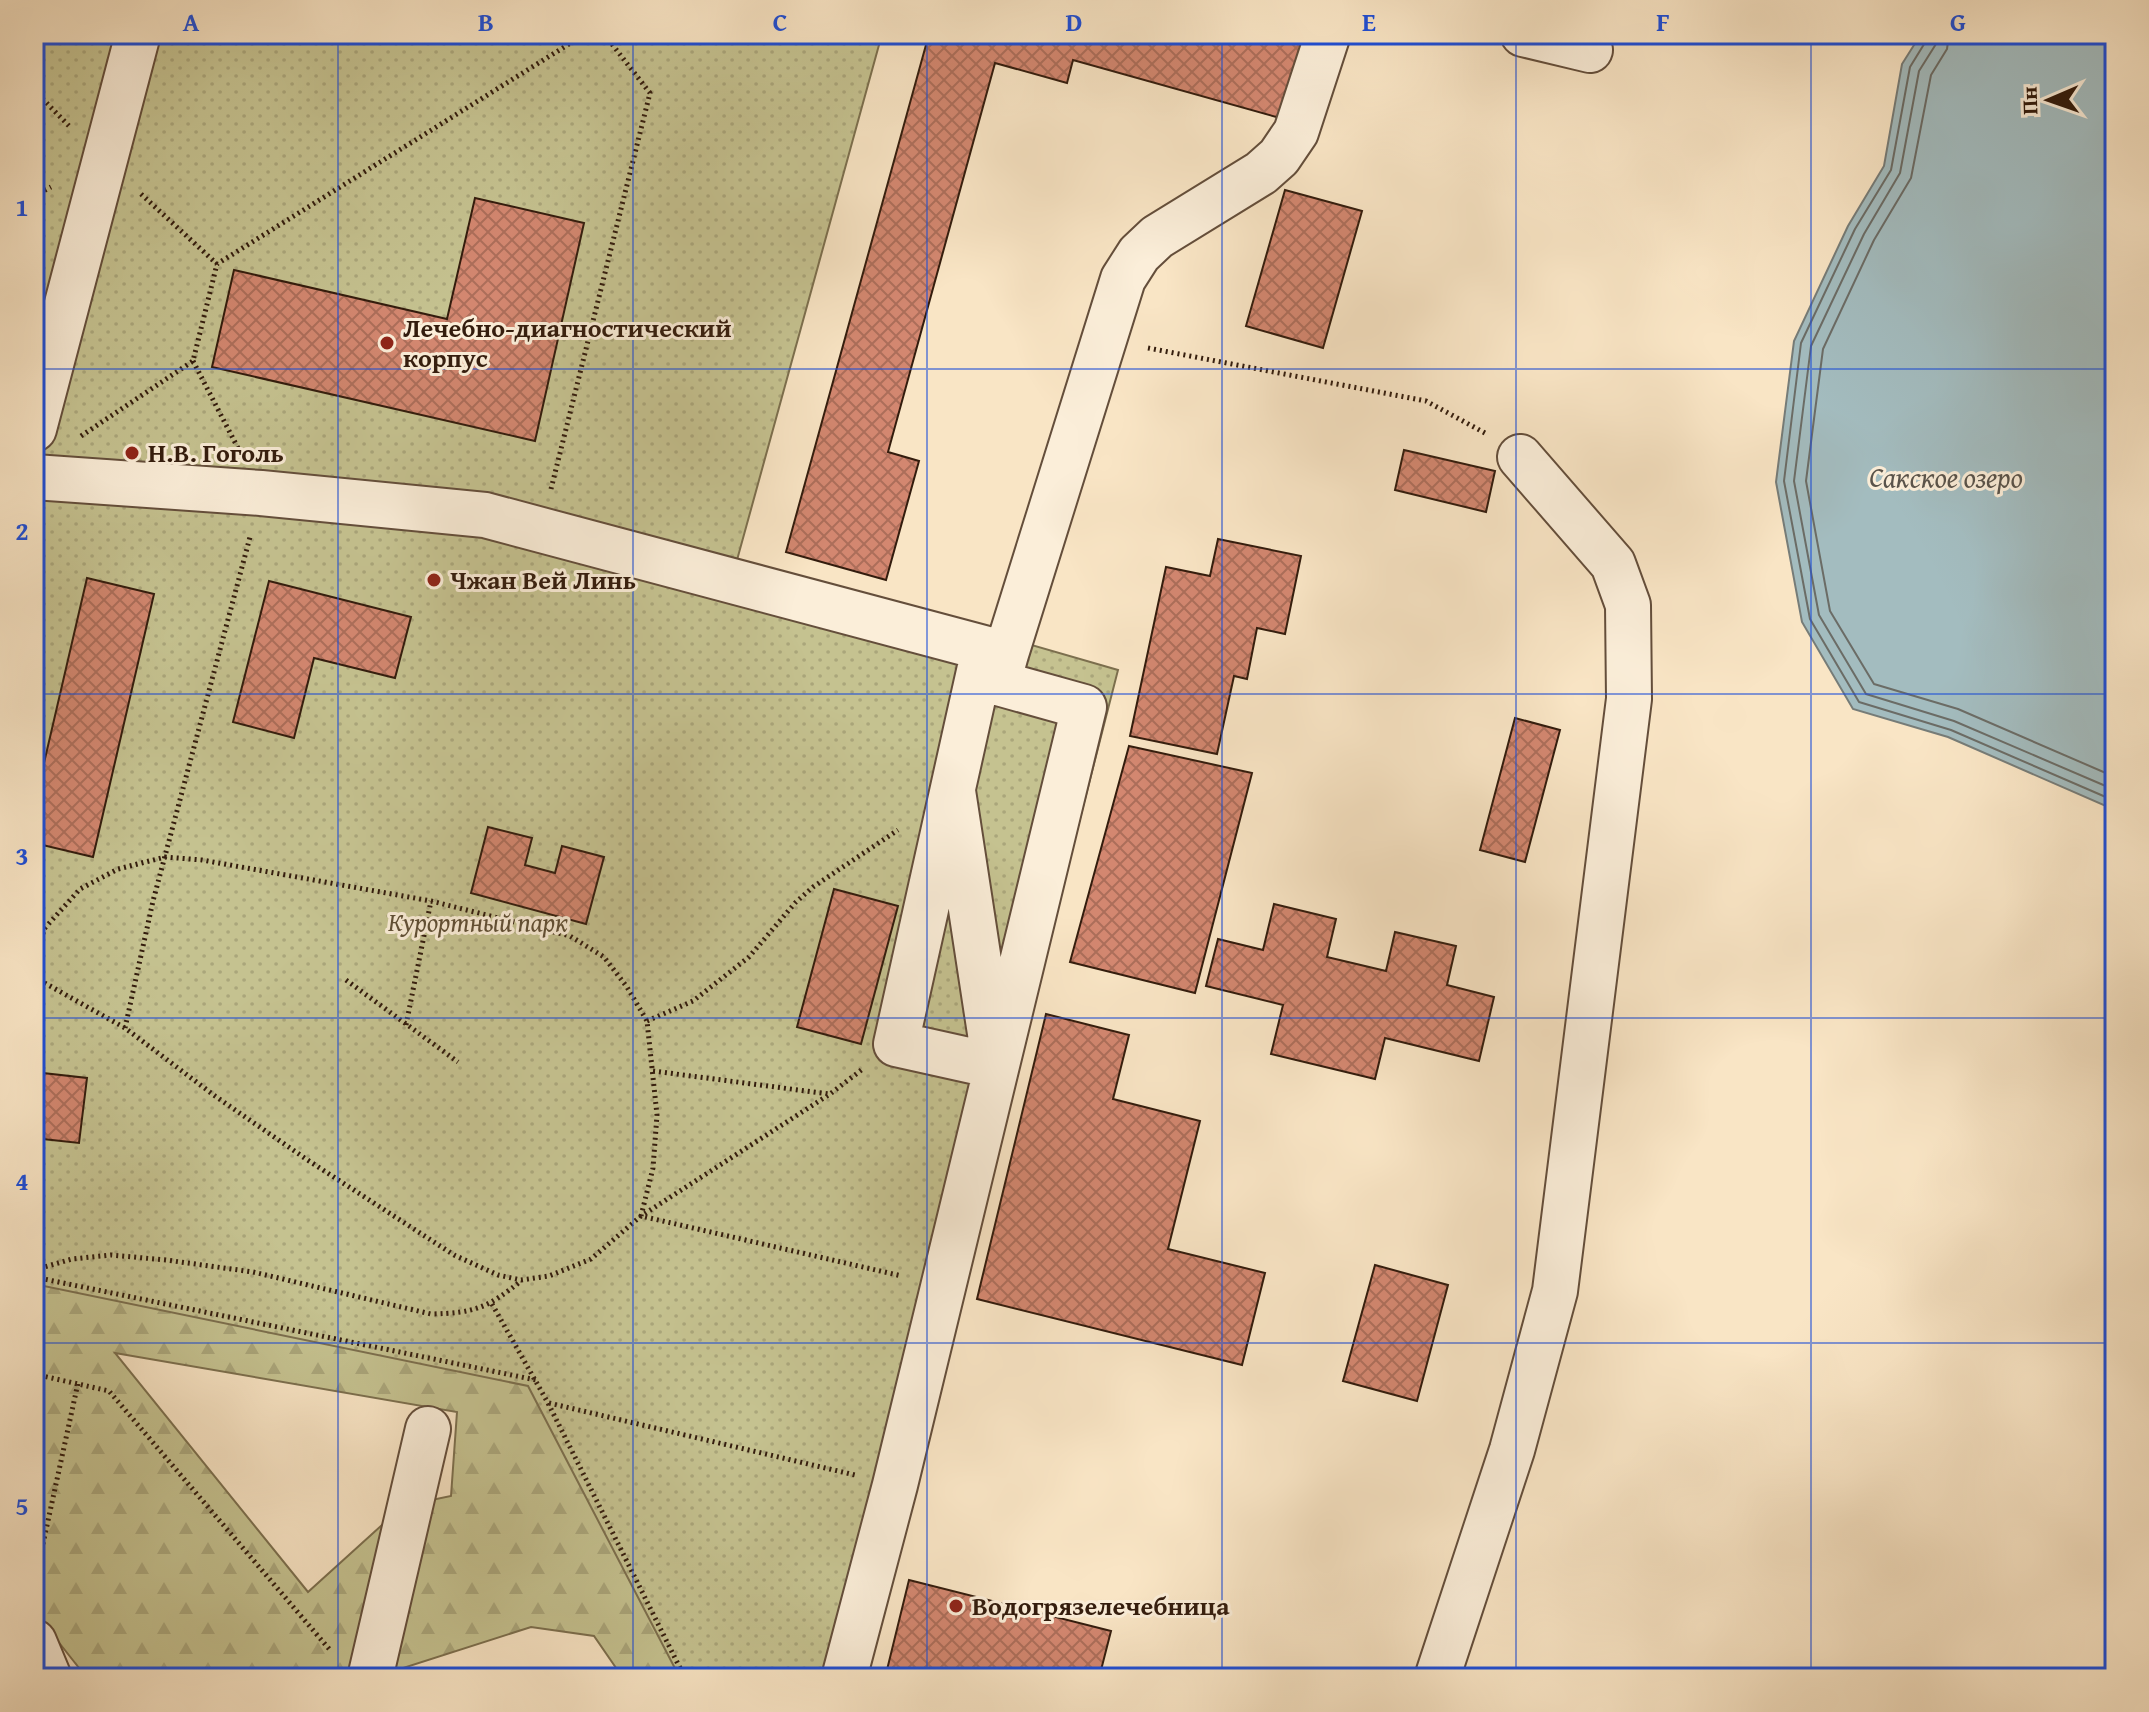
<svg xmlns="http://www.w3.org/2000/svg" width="2149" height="1712" font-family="'Gentium Book Plus',serif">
	<defs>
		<pattern id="forest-firs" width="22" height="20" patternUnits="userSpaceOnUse" patternTransform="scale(2)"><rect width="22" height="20" fill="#c5c290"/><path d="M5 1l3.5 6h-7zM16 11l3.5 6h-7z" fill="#aaa67b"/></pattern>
		<pattern id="park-dots" width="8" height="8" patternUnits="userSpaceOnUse" patternTransform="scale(2)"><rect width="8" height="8" fill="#c5c290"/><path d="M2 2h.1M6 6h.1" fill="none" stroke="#aaa67b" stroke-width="1.8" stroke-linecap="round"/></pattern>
		<pattern id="building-cross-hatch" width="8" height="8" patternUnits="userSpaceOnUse" patternTransform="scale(2)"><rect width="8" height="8" fill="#d38770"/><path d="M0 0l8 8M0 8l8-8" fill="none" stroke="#ac6e5a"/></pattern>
	</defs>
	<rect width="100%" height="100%" fill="#f9e5c5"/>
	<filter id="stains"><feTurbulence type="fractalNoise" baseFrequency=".0025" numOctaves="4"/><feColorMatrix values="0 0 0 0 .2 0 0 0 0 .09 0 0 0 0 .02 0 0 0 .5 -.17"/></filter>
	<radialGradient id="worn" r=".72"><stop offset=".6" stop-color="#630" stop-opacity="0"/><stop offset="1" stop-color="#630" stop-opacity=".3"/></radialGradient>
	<path fill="url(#forest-firs)" stroke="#7c6f4e" stroke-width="2" fill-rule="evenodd" d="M34 501 787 1678H623L594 1636 531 1627 372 1678H87L34 1611ZM115 1353 457 1412 451 1496 403 1506 308 1592Z"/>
	<path fill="url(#park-dots)" stroke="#7c6f4e" stroke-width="2" d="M34 34H882L737 560 1118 670 860 1678H680L528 1386 34 1284Z"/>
	<path fill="#a3bcbf" stroke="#767c78" stroke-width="2" d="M1921 34H2115V810L1948 737 1853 709 1802 622 1776 482 1794 341 1848 226 1884 166 1902 64Z"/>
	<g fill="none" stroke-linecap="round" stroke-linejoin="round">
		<path stroke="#6b6c66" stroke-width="2" d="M1927 34 1926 41 1910 67 1891 170 1855 229 1801 343 1784 481 1810 619 1859 702 1951 730 2115 801
			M1937 34 1936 44 1919 71 1900 173 1864 234 1811 346 1794 481 1819 615 1866 694 1954 721 2115 790
			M1949 34 1947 49 1931 75 1911 178 1874 240 1823 349 1806 481 1830 611 1874 684 1958 709 2115 777"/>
	</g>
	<path fill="url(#building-cross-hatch)" stroke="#331c0d" stroke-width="2" d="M929 34H1310L1287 120 1073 60 1067 83 995 63 888 452 919 461 886 580 786 552Z
		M1285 190 1362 211 1323 348 1246 326Z
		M475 198 584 223 535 441 212 367 234 270 447 319Z
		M1404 450 1495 471 1486 512 1395 490Z
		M1218 539 1301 556 1285 634 1257 628 1247 679 1234 676 1217 754 1130 736 1166 567 1210 576Z
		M87 578 154 594 93 857 34 843V806Z
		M269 581 411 617 395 678 314 658 294 738 233 722Z
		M1515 718 1560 730 1525 862 1480 850Z
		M1129 746 1252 773 1195 993 1070 962Z
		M488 827 532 838 525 865 555 873 562 846 604 857 586 924 471 893Z
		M834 889 898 906 861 1044 797 1027Z
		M1274 904 1336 919 1327 957 1386 971 1395 932 1456 946 1447 985 1494 997 1479 1061 1385 1038 1375 1079 1271 1054 1283 1005 1206 986 1218 939 1263 950Z
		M1046 1014 1129 1035 1113 1099 1200 1121 1168 1249 1265 1273 1242 1365 977 1299Z
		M34 1072 87 1078 79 1143 34 1138Z
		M1375 1265 1448 1285 1417 1401 1343 1381Z
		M909 1580 1111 1631 1099 1678H885Z"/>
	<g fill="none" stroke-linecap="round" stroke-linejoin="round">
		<defs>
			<path id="minor" d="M1523 34 1590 50
				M34 429 138 34
				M34 477 261 493 485 515 1006 654
				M953 791 995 1066 896 1044 984 649
				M34 1642 49 1678
				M370 1678 428 1429
				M844 1678 895 1485 1084 707 998 683 1006 654 1123 279 1139 254 1157 237 1261 173 1279 157 1296 132 1328 34
				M1437 1678 1512 1450 1555 1291 1629 699 1628 605 1613 564 1520 457"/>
		</defs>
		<use href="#minor" stroke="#644e3b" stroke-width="48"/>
		<path stroke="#331c0d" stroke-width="5" stroke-dasharray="2 4" stroke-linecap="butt" d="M34 90 70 127
			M141 194 217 264
			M34 196 51 187
			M1148 348 1426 401 1485 433
			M193 361 239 450
			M81 436 193 361 217 264 585 34
			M551 489 650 93 604 34
			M34 975 44 929 80 889 118 869 165 857 202 860 431 901 570 936 604 957 627 987 647 1021 657 1115 653 1168 641 1216 902 1276
			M34 977 125 1028 215 1096 306 1159 454 1255 498 1275 521 1280 549 1276 591 1259 641 1216 830 1094 864 1068
			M346 980 458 1062
			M647 1021 693 1001 749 957 795 903 813 887 898 830
			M406 1025 431 901
			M125 1028 153 901 250 537
			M653 1071 829 1094
			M34 1270 72 1259 111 1255 166 1260 253 1272 431 1314C475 1313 487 1308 521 1281
			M34 1277 536 1380
			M492 1304 548 1403 685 1678
			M34 1374 109 1391 330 1650
			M549 1403 855 1475
			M34 1585 78 1383"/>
		<use href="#minor" stroke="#fbeed9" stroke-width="44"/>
	</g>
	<path fill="none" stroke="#1d4ed8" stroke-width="2" stroke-opacity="0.55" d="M338 34V1678M633 34V1678M927 34V1678M1222 34V1678M1516 34V1678M1811 34V1678M34 369H2115M34 694H2115M34 1018H2115M34 1343H2115"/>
	<g fill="#8f2418" stroke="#fbeed9" stroke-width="3">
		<circle cx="387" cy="343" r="8"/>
		<circle cx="132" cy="453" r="8"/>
		<circle cx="434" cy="580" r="8"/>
		<circle cx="956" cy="1606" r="8"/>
	</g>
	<g text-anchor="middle" stroke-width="6" stroke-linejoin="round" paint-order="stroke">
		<g font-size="26" font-weight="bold" fill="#331c0d" stroke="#fbeed9" text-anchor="start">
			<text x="403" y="337">Лечебно-диагностический<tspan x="403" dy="30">корпус</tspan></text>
			<text x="148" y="462">Н.В. Гоголь</text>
			<text x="450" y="589">Чжан Вей Линь</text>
			<text x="972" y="1615">Водогрязелечебница</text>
		</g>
		<g font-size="26" font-style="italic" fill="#5f4e34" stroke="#fbeed9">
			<text x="478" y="931">Курортный парк</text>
		</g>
		<g font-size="28" font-style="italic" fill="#5a544b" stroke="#fbeed9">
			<text x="1946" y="487">Сакское озеро</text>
		</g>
	</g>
	<rect width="2149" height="1712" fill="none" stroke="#f9e5c5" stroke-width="88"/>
	<g transform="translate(2049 100) rotate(268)" stroke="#fbeed9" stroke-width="6" paint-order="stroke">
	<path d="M0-6L14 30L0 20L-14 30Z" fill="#331c0d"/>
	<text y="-12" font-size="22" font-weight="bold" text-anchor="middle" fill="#331c0d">Пн</text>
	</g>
	<rect x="44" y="44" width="2061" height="1624" fill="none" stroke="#1d4ed8" stroke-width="3"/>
	<g font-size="26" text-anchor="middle" font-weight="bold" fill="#1d4ed8">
		<text x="191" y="31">A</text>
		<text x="486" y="31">B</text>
		<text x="780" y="31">C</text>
		<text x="1074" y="31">D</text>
		<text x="1369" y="31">E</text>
		<text x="1663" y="31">F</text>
		<text x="1958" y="31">G</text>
		<text x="22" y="216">1</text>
		<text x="22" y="540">2</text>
		<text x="22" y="865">3</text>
		<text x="22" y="1190">4</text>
		<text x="22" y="1515">5</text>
	</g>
	<rect width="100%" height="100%" filter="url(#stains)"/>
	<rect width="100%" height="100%" fill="url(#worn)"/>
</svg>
